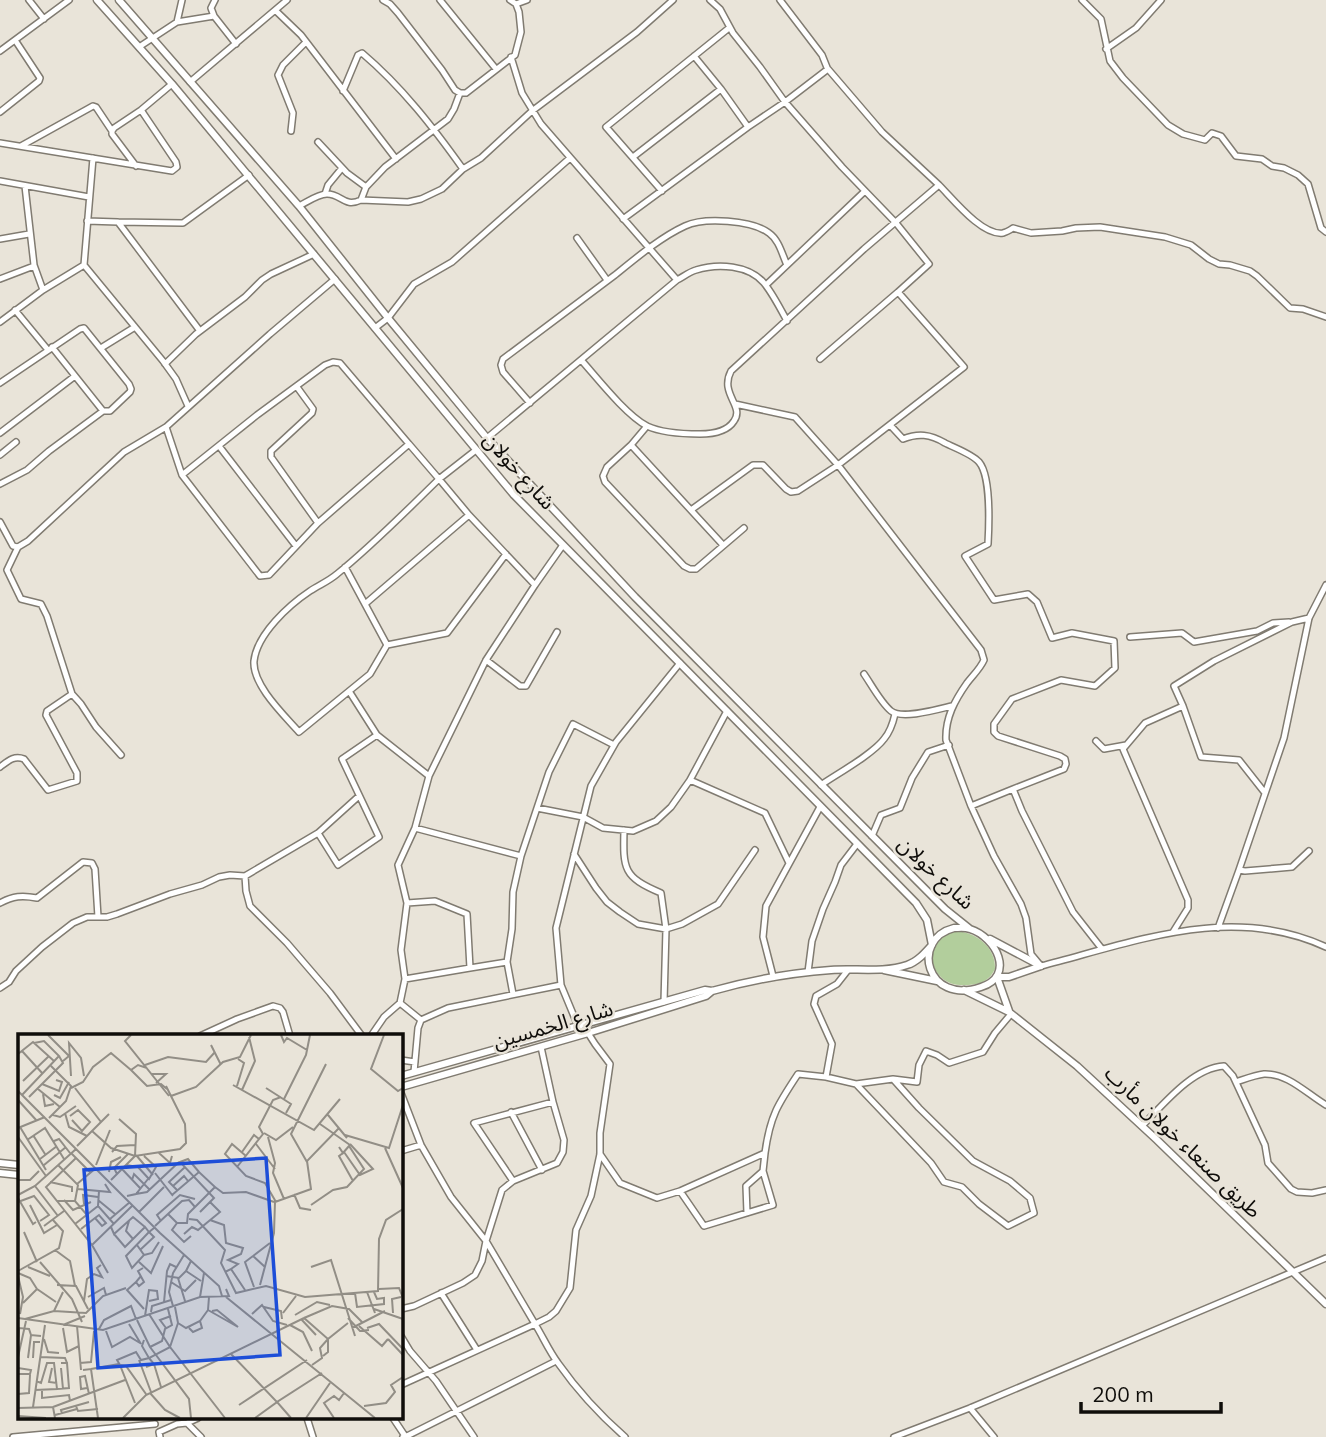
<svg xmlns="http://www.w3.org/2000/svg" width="1326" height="1437" font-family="Mulish,'Noto Sans Arabic',sans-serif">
	<rect width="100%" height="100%" fill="#e9e4d9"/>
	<path fill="#b2ce9c" d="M955 931C976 932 996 947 995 969 989 981 981 984 968 985 930 989 918 943 955 931Z"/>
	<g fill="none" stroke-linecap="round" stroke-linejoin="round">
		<defs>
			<path id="minor" d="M29 0 44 19
				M215 0 211 8 214 16 236 44
				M383 0 390 4 398 13 442 70 455 90 460 93H466L515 55 521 32 519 12 516 4 510 0
				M440 0 496 69
				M710 0 720 9 733 33 760 67 785 102 842 167 896 223 929 264 898 292
				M780 0 822 55 828 70
				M1082 0 1101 19 1110 61 1123 78 1168 125 1183 134 1205 140 1212 133 1221 136 1236 156 1262 159 1272 166 1284 168 1298 175 1308 184 1321 228 1326 232
				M516 4 527 0
				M276 11 301 35 396 159
				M177 22 182 0
				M139 47 177 22 214 16
				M1106 49 1136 28 1161 0
				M0 51 69 0
				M694 56 721 89
				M511 57 522 93 541 124 677 280
				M190 82 287 0
				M343 91 358 55 362 53C402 87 433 127 463 169
				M0 112 39 81 40 78 15 40
				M112 131 114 128 141 110 172 84
				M291 131 293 113 278 75 283 65 305 43
				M318 142 347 173 366 187
				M0 143 172 171 177 167 176 162 141 110
				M21 146 93 106 96 107 112 131V134L136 166
				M633 157 721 89 748 127
				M93 158 84 265 163 361 176 379 188 406
				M0 181 89 197
				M939 185C953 199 982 236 1003 233 1007 232 1010 230 1013 228L1031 233 1062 231 1076 228 1100 227 1165 237 1191 245 1209 259 1219 264 1230 265 1250 271 1257 276 1290 308 1303 309 1326 317
				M25 186 34 265 43 290
				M662 191 606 127 729 28
				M325 194 328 185 342 168
				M361 200 408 202 421 199 442 189 463 169 481 158 532 111 637 32 673 0
				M299 206C307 202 318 194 327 194 342 194 344 208 361 200L366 187 385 167 448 119 454 109 460 93
				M87 221 118 222 200 331
				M118 222 183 223 249 175
				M577 238 607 280
				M0 239 29 234
				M0 279 34 266
				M766 285 865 191
				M15 310 48 350
				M0 322 43 290 84 265
				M375 328 388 318 414 284 452 262 570 158
				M101 348 135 327
				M582 361C598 379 626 415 647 426 662 433 684 434 700 434 712 434 727 432 734 421 745 406 719 394 731 371L864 249 939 185 882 132 828 69 785 102 748 127 623 219
				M165 364 196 334 245 297 262 280 271 274 314 254
				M0 383 80 329 84 328 129 384 131 389 130 392 110 411H103L52 347
				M297 387 313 409 312 413 271 451V457L318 523 409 444 439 479 476 450
				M530 403 503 372 501 365 503 359C540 331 578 303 615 275 636 258 661 237 685 226 704 217 752 220 769 233 779 240 782 254 787 265
				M735 404 795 417 838 465 981 650 984 660C980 669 973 675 967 683 955 700 945 718 946 740L971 806 994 856 1021 904 1026 918 1031 954 1041 966C1135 942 1231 903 1326 947
				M890 425 903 439C918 433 930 434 945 443 955 448 972 454 979 462 991 476 989 526 988 544L965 556 994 600 1028 594 1037 602 1052 638 1072 633 1114 641 1115 668 1095 686 1061 680 1012 699 994 724V732L998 736 1060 756 1065 759 1066 764 1064 769 1013 789
				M647 426 631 445 607 467 603 476 605 482 684 566 690 569H696L744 528
				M166 427 182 475 257 415 325 365 333 362 340 363 409 444
				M0 433 75 376
				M487 438 677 280C683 277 689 272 696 270 718 263 749 265 764 283 773 294 780 308 787 321
				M631 445 723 545
				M219 446 296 546
				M0 455 16 442
				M182 475 260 576 269 575 318 523
				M0 484 27 470 49 451 103 411
				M691 510 753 465H763L786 489 791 492 798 491 838 465 964 367 898 292 820 359
				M469 515 535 585 563 545
				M0 522 13 546 18 547 28 541 124 452 166 427 270 334 335 279
				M18 547 7 570 21 599 41 604 47 616 72 694 81 704 96 727 121 755
				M345 567 387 645 370 674 299 732C285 716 252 685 254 661 257 634 289 605 310 591 319 585 329 581 337 574 373 545 406 511 439 479L469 515 365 604
				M1130 637 1182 633 1194 642 1257 631 1273 623 1289 622
				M387 645 447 633 506 554
				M486 660 520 686H526L557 632
				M864 674C871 684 881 703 891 711 902 720 939 709 952 706
				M349 691 377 735 429 776 486 660 535 585
				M1183 706 1174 686 1214 661 1292 622 1309 618
				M727 711 690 780 765 813 789 863
				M1096 741 1104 749 1126 745
				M0 767C8 761 14 755 24 759L48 790 77 781V773L46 715 47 711 72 694
				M821 785C837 774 873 754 884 739 890 732 893 723 895 714
				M359 796 318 833 338 865 379 837 342 759 377 735
				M971 806 1013 789 1022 811 1073 912 1102 949
				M537 808 583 817 603 828 633 831 656 821 671 807 690 780
				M415 828 521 856
				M624 830C623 869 623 877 661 893L666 929 664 1002
				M318 833 245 876 246 891 250 906 287 943 330 993 362 1036
				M872 836 881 815 900 808 912 778 928 752 949 745
				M574 854 596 888 607 902 620 912 638 924 666 929 682 924 718 904 755 850
				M1239 870 1245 871 1292 867 1309 851
				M0 903C13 896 22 895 37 898L83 862 92 863 95 869 98 917
				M407 903 398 865 415 828 429 776
				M1218 928 1239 870 1284 738 1309 618 1326 585
				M1173 932 1188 908V900L1123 749 1145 723 1183 706 1201 757 1239 760 1265 793
				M470 968 507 962
				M808 972 812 941 823 909 835 882 841 865 857 844
				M773 976 763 937 766 906 820 807
				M0 988 9 982 16 971 42 947 73 923 87 917H107L117 914 170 894 202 885 219 877 230 875 245 876
				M513 994 507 962 512 929 513 892 521 856 549 772 573 724 614 745
				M400 1003 421 1020
				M578 1026 561 985 556 928 591 786 616 742 680 663
				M200 1036 237 1019 273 1006 280 1008 283 1012 290 1036
				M371 1036 384 1017 400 1003 405 979 401 950 407 903 435 901 467 914 470 968 405 979
				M401 1060 415 1062
				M414 1072 418 1028 421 1020 448 1008 561 985
				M826 1077 856 1084 931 1163 944 1182 962 1187 979 1204 1008 1226 1034 1213 1030 1198 1010 1181 973 1161 919 1108 893 1079 856 1084
				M893 1079 917 1082 919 1065 926 1051 937 1055 949 1063 983 1052 995 1033 1011 1014
				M1236 1082C1245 1079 1255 1075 1264 1074 1288 1073 1307 1094 1326 1105
				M401 1093 421 1145 451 1197 486 1241 535 1324 549 1317 556 1311 570 1288 576 1230 591 1196 600 1154V1133L610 1064 595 1044 588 1033
				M511 1112 542 1170
				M1142 1126C1163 1105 1192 1068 1224 1066L1233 1076 1265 1145 1268 1163 1291 1189 1297 1192 1312 1193 1326 1190
				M401 1151 421 1145
				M600 1154 620 1183 657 1198 680 1191 765 1153C770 1116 778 1104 798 1074L826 1077 832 1044 814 1004 816 996 837 984 848 970
				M513 1181 474 1123 553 1102
				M680 1191 704 1226 773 1205 763 1171 765 1153
				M747 1213 746 1186 763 1171
				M441 1293 477 1350
				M401 1309 414 1306 463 1283 475 1275 482 1261 486 1241 502 1190 513 1181 557 1163 563 1152 564 1140 553 1102 541 1047
				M401 1336 410 1351 436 1381 474 1437
				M401 1385 535 1324C543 1337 549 1351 558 1363 577 1390 600 1415 625 1437
				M970 1408 994 1437
				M307 1418 313 1437
				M393 1418 405 1436 403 1437
				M187 1423 198 1418
				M13 1437 155 1424
				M160 1437 159 1432 177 1424 187 1423 201 1437
				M405 1437 556 1361
				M894 1437 970 1408 1326 1258"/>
			<path id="major" d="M97 0 172 84 514 495 916 903 927 920 932 945
				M119 0 299 206 388 318 487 438 635 597 945 909 970 929
				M954 928C959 928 965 927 970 929 996 937 1016 976 981 987 926 1006 910 939 954 928Z
				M990 939 1041 966
				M884 970 937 981
				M964 990 1009 1012 1077 1066 1157 1140 1326 1304
				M1009 1011 997 977H1009L1041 966
				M401 1076 705 990 712 991C751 980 790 973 831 970 855 968 883 973 907 965 917 962 925 953 932 945
				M401 1087 588 1033 706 996 712 991
				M0 1163 19 1165
				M0 1173 19 1175"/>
		</defs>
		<use href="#minor" stroke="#807b71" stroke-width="8"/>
		<use href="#major" stroke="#807b71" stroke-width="9"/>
		<use href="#minor" stroke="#fff" stroke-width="5"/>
		<use href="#major" stroke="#fff" stroke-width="6"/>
	</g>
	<g text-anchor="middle" stroke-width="5" stroke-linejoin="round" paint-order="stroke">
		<g font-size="21" fill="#0f0d0a" stroke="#e9e4d9">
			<text transform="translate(519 471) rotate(48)" y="7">شارع خولان</text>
			<text transform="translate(936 873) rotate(43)" y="7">شارع خولان</text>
			<text transform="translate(553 1025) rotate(-16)" y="7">شارع الخمسين</text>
			<text transform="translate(1183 1142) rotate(44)" y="7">طريق صنعاء خولان مأرب</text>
		</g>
	</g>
	<g transform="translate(18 1034)">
		<rect width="385" height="385" fill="#e9e4d9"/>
		<path fill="none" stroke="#928e86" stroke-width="2" d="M30 1 51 22 45 27M113 1 107 7 151 62M263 1 266 8 269 4 289 16M366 1 353 35 380 57 385 54M193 11 203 31M4 17 25 40M0 20 15 8 36 27M127 31 150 23 188 28 197 18M113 36 129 52 143 50 149 55M133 40H148L138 49M53 42 51 9 63 24 66 42M5 47 31 22M24 50 41 57 44 48 38 46M215 51 296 96 322 65M219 52 226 29 220 25M53 54 65 48 75 33 93 19 113 36 120 31 129 34M57 54 83 88M248 54 273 70 268 79M20 55 42 73M224 56 237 27 231 3M0 57 142 199 201 252 204 262M25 60 27 72 36 70M4 61 41 22 26 7 16 9M36 61 42 64 51 48M153 62 178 53 205 28 222 23 233 1M11 63 45 29 41 22M266 65 288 21 292 1M0 66 19 87M47 79 51 93 69 102M35 81 42 83 58 72M310 81 329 104M52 82 60 76 72 88 64 97 54 86M31 84 48 67 53 52 33 32M302 90 332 111M2 93 28 136M0 94 27 83M74 97 93 114 117 122 162 115 168 109 167 90 148 52M246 99 258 106 275 93M15 101 27 120M327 101 371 114 385 71M0 103 28 142M250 103 257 129 255 139 266 165M9 106 27 94 46 125M36 107 41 105 52 119M238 110 257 135M59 112 91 80M367 114 385 154M94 118 99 112 117 111M224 118 236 101 241 105M326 118 342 141 355 135 332 110M53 119 73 139M141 119 152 129 154 122M325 119 321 122 335 147M118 121 135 141M228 122 214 110 207 120 228 142 247 149 258 168M58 124 28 153 39 167H57L69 181M22 125 39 112M289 128 273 100 308 30M26 131 48 113M40 131 60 151 57 167M78 131 92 96M108 131 120 133 131 145 138 133 126 122M219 133 245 100 241 93 255 66 263 63M104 135 122 154M91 138 93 128 103 123M181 138 170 125 162 128 196 164 192 168M137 139 155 162M99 140 96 134 110 120M0 146H12L21 137M93 146 117 122 118 100 101 85M114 146 116 140 131 155M32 148 54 153V158M59 150 78 134M17 152 40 182M155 152 166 142 170 147M197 153 205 159 228 158 256 168M60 155 92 158 87 150M159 156 151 148 167 133M81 157 80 172 96 190M118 160 129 158 161 128M276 160 282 174 293 176M0 161 17 152 58 115M109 162 118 160 130 145M0 164 15 190 18 188M46 166 55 176 73 168M80 166 97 180M39 167 74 211 114 172M0 168 16 162 31 181 22 187M66 170 65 161 80 163M12 171 26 199 39 191M293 171 315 156 329 153 346 135 331 112 325 119 321 113M121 178 146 153M150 180 159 189H169L170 180 197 153 181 138 154 161M92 185 112 168M171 185 179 186 207 216 203 229 218 259 248 252 287 263 360 257 361 205 368 186 385 175M192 186 206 191 208 209 225 214 223 220 210 226 220 230 213 235M111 187 108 197 115 205 127 193 131 198 136 194M143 187 139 181 162 161 177 165M159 189 154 196 166 208 173 202M57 190 80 172M26 192 46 177M137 192 164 167 171 166 177 173M93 193 96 200 115 183 127 193M63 195 77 184 81 181 88 189 84 192 77 184M6 198 19 228M96 200 107 213 115 205M166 200 174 193 180 196 202 178 192 168 182 178M74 211 90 239M119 211 126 221 114 234 108 222 131 198M37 216 52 227 57 252M122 216 136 203 131 198M126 221 134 219 141 208M235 222 252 209M173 227 168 237 183 247M22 228 54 265 64 288M121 228 133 239 145 212M10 233 32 242M293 233 313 226 337 302M0 237 41 214 45 197 35 186M207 238 213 235 227 256M0 239 12 244 19 255M0 242 5 263 2 280M123 242 118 248 121 252 126 248 120 237 125 234M148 242 161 244 168 237M160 244 167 267M118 248 109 256 126 275M153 248 167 257 178 246M39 251 58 252 70 275M242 251 256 199 257 168 293 155 289 127 321 94M236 253 227 228 235 222 247 233M361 255 381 254 385 264M349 258 357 279M337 259 339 273 366 270V264L359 265 356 258M70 263 86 254 88 261M182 263 186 239M208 263 357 384M66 267 69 245 76 240 84 243 79 234 83 231M146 268 149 237 152 230 158 233M5 269 19 255 38 268M155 272 151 258 155 239 166 221M246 273 263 277 264 285M356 275 385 285M190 276 220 293 199 276 194 277M36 277 45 258M133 278 134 272 153 266M265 279 278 262M375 279 374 265 383 263M131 280 152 313 160 289 157 273M234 280 244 271 255 287 269 291M277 281 299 268 312 271M127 282 131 256 139 257 140 265 131 267M0 284 85 296 182 263 211 262 208 255M286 284 314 272 331 275 345 289M330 284 342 297 351 296M7 285 36 277 68 279 85 262 108 254M283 285 298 301M119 286 132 313 171 365 173 384M160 289 168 294 182 287 190 276 191 263M111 290 123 310M45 291 67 282M272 291 285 298 294 317M59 292 63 336M341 292 364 312 370 305M45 294 49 318 61 312M148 294 142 286 153 282M171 294 175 298 184 294 182 287M334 294 367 277M349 294 361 290 385 315M81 295 86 286 113 272 118 285M88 297 94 313 112 303 122 309M26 305 30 318 41 319M370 305 385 321M0 308 1 294 11 295 13 301M132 313 144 307 147 295 154 291 150 275M213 320 259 368 237 384M305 322 310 318V305L330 289M0 323 8 287M22 323 47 324 49 329M10 324 13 301 23 302M15 324 16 308H22M121 326 133 358M62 329 73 328 76 297M136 330 143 353M102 331 99 326 118 318 123 326 131 324 124 312 126 306M128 333 136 330 131 324 152 313 207 384M0 334 13 336 12 340H0M34 334 31 348 39 349M43 334 45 355M73 335 101 330M65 336 73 335 80 384M69 354 63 355 62 343 67 342 71 360M39 355 51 354 49 329H43M17 356 39 355 36 329H29L23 349 18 347M24 356V364L51 361 52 367M132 359 147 376 162 384M0 360 11 359 12 341M117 369 102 331 108 332 128 360M221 371 289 326M58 372 60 377 80 375M346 372 368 369 377 358 373 351 385 343M15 373 27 291M35 373 107 346M0 374 35 373 37 384M44 380 43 376 71 368M37 381 59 375M0 382 28 384M105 384 128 361 286 284 310 305 302 314 304 324 294 331M273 384 259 368 304 339M288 384 312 349M316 384 306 369 316 362 321 366 326 359"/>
		<path fill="#1d4ed8" fill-opacity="0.15" stroke="#1d4ed8" stroke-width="3.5" d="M248 124 262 321 80 334 66 136Z"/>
		<rect width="385" height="385" fill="none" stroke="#0f0d0a" stroke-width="3.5"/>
	</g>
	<path d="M1081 1402v10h140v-10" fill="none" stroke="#0f0d0a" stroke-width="3.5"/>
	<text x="1092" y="1402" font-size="21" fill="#0f0d0a" stroke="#e9e4d9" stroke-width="5" paint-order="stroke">200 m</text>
</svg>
